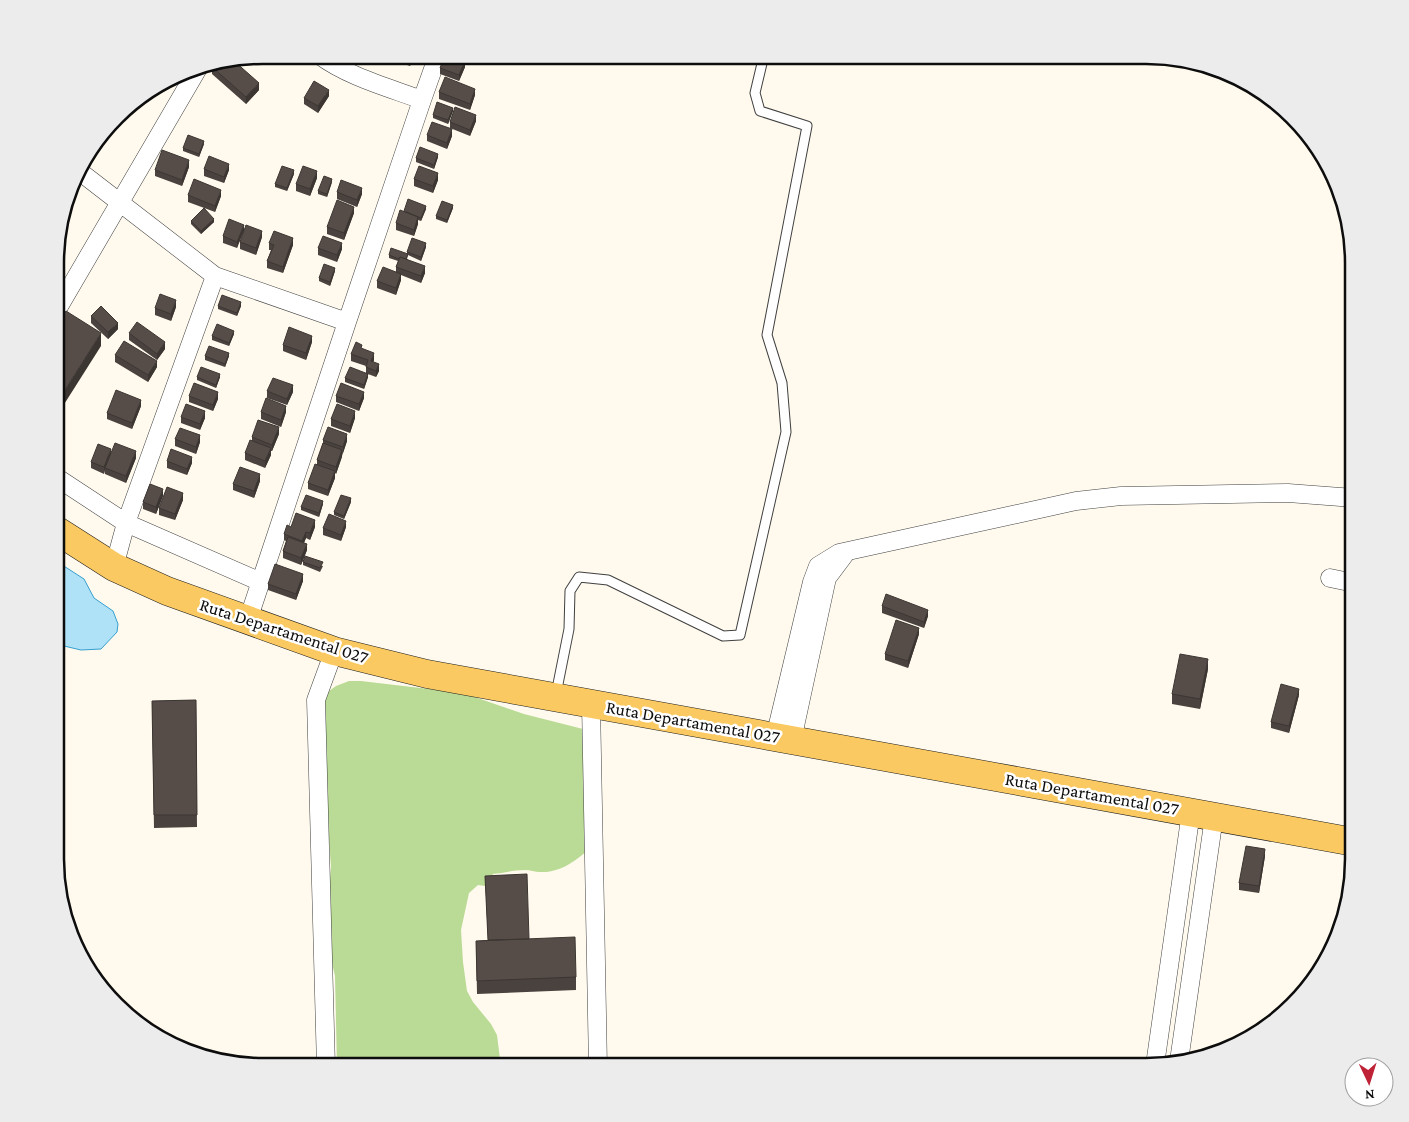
<svg xmlns="http://www.w3.org/2000/svg" width="1409" height="1122" font-family="'Crimson Pro',serif">
	<rect width="100%" height="100%" fill="#fffaed"/>
	<path fill="#badb95" d="M349 681H361L463 693 524 714 587 730 595 844C579 858 563 873 540 872 535 872 530 870 525 870 514 870 503 873 493 874L485 886 478 885 469 893 461 930 463 962 467 991 473 1002 491 1024 497 1035 501 1067H337L335 976 332 963 328 907 331 867 326 798 319 757 325 694 336 686Z"/>
	<path fill="#b0e2f7" stroke="#369fd0" d="M56 561 84 579 94 598 113 611 118 624 117 632 101 649 81 650 64 646H56Z"/>
	<g fill="none" stroke-linecap="round" stroke-linejoin="round">
		<defs>
			<path id="service" d="M556 694 569 629 570 591 579 577 608 580 723 636 740 635 786 432 782 383 767 335 807 126 760 111 755 93 764 55"/>
			<path id="minor" d="M319 55C349 77 387 87 422 100
				M79 171 215 276 126 523 114 567
				M215 276 347 322
				M57 310 200 65
				M56 477 126 523 261 582
				M1330 578 1354 583
				M248 620 347 322 422 100 438 55
				M591 704 598 1067
				M775 737 812 582 818 566 839 553 1076 501 1121 496 1288 493 1354 498
				M792 740 827 578 845 554
				M1179 1061 1214 817
				M1155 1065 1191 812
				M326 1067 316 700 334 651"/>
			<path id="primary" d="M56 530 114 567 167 591 334 651 427 674 1354 842"/>
		</defs>
		<use href="#service" stroke="#404040" stroke-width="11"/>
		<use href="#minor" stroke="#404040" stroke-width="19"/>
		<use href="#primary" stroke="#1e1e1e" stroke-width="29"/>
		<use href="#service" stroke="#fff" stroke-width="9"/>
		<use href="#minor" stroke="#fff" stroke-width="18"/>
		<use href="#primary" stroke="#fbc961" stroke-width="28"/>
	</g>
	<path fill="#4a423f" d="M389 55H414L410 66 389 59Z
		M458 55H477L475 61Z
		M212 67 259 90 246 104 212 74Z
		M465 67 459 81 440 74V68Z
		M439 92 475 95 470 110 439 99Z
		M329 96 318 113 304 104V98Z
		M453 111 448 124 433 118V115Z
		M476 121 470 136 450 128V122Z
		M427 135 452 136 447 149 427 141Z
		M204 144 199 157 183 151V148Z
		M438 157 434 169 416 162V158Z
		M189 167 182 186 155 176V170Z
		M204 169 229 170 224 183 204 176Z
		M294 174 287 191 275 187V184Z
		M317 178 310 196 296 191V184Z
		M414 179 438 180 433 193 414 186Z
		M332 182 327 197 318 194V191Z
		M337 192 362 194 357 207 337 199Z
		M188 195 221 196 215 212 188 202Z
		M453 208 447 223 436 219V216Z
		M426 209 421 221 418 220V224L414 236 396 230V223L404 212Z
		M354 213 344 240 327 234V227Z
		M191 221 214 222 201 234 191 224Z
		M244 225 237 248 223 243V236Z
		M262 237 256 255 240 249V242Z
		M269 243 293 245 283 273 267 268V261L271 250H269Z
		M426 247 421 261 408 255 407 259 425 273 421 283 401 275V280L396 295 377 288V281L396 272V267L398 261 389 258V255L407 254V252Z
		M318 248 342 249 337 262 318 255Z
		M335 271 330 286 319 281V278Z
		M218 306H241L237 316 218 309Z
		M176 307 171 321 155 315V308Z
		M91 316 118 329 108 339 91 323Z
		M129 333 165 349 157 360 129 340Z
		M234 334 229 346 212 340V336Z
		M312 342 306 360 283 351V345Z
		M362 349 374 360 373 362 379 371 376 377 368 374V377L364 389 345 382V378L366 373V366L351 361V354Z
		M115 355 157 367 148 382 115 362Z
		M205 356H229L225 367 205 360Z
		M197 377H220L216 388 197 380Z
		M267 391 293 392 287 405 267 398Z
		M189 396 218 399 213 411 189 402Z
		M336 396 364 398 359 411 336 402Z
		M141 406 132 429 107 419V413Z
		M261 412H286L281 427 261 419Z
		M181 417 205 418 200 430 181 423Z
		M355 418 350 433 331 426V419Z
		M279 434 272 451H271V455L265 468 245 460V453L252 441V437Z
		M175 439 200 442 196 454 175 446Z
		M323 440 347 441 336 474 335 473V478L328 496 308 489V483L317 464V460L323 443Z
		M111 453 136 458 126 483 105 474V470L104 474 91 468V462Z
		M167 461 192 463 187 475 167 468Z
		M260 481 254 498 233 490V484Z
		M163 496 156 514 143 509V502Z
		M183 500 175 520 159 515V508Z
		M351 502 344 519 334 515V512Z
		M323 504 319 517 301 510V507Z
		M291 527H315L310 540 306 538 304 543 307 550 301 565 283 558V551L286 541 284 540V534Z
		M346 527 341 541 323 535V528Z
		M303 562 323 566 320 572 303 565Z
		M303 581 296 600 268 590V584Z
		M882 606 928 616 924 628 882 613Z
		M919 634 908 668 885 660V654Z
		M1208 669 1200 709 1172 704V694Z
		M1299 695 1289 733 1271 728V722Z
		M196 700 197 827 154 828 152 701Z
		M1265 856 1259 893 1239 890V883Z
		M485 876 529 939 576 977V990L477 994 476 941 488 940Z"/>
	<path fill="#3c3633" d="M412 55H414L410 66V60Z
		M465 60V67L459 81V75Z
		M259 83V90L246 104V97Z
		M475 89V95L470 110V104Z
		M329 90V96L318 113V106Z
		M453 108V111L448 124V120Z
		M476 115V121L470 136V130Z
		M452 129V136L447 149V143Z
		M204 141V144L199 157V154Z
		M438 154V157L434 169V165Z
		M189 160V167L182 186V180Z
		M229 164V170L224 183V177Z
		M294 170V174L287 191V188Z
		M317 171V178L310 196V189Z
		M438 173V180L433 193V186Z
		M332 179V182L327 197V194Z
		M362 188V194L357 207V200Z
		M221 190V196L215 212V206Z
		M453 205V208L447 223V220Z
		M426 206V209L421 221V218Z
		M354 207V213L344 240V233Z
		M418 217V224L414 236V230Z
		M214 219V222L201 234V231Z
		M244 225V231L237 248V242Z
		M262 231V237L256 255V248Z
		M293 238V245L283 273V267Z
		M342 243V249L337 262V255Z
		M426 243V247L421 261V257Z
		M425 266V273L421 283V276Z
		M335 268V271L330 286V282Z
		M401 274V280L396 295V288Z
		M176 300V307L171 321V314Z
		M241 302V306L237 316V313Z
		M118 323V329L108 339V332Z
		M234 331V334L229 346V343Z
		M101 333V346L56 417V404Z
		M312 336V342L306 360V353Z
		M165 342V349L157 360V354Z
		M229 353V356L225 367V364Z
		M374 353V360L371 368V361Z
		M157 361V367L148 382V375Z
		M379 364V371L376 377V371Z
		M220 374V377L216 388V385Z
		M368 374V377L364 389V385Z
		M293 385V392L287 405V399Z
		M218 392V399L213 411V405Z
		M364 392V398L359 411V404Z
		M141 400V406L132 429V423Z
		M286 406V412L281 427V420Z
		M205 411V418L200 430V424Z
		M355 411V418L350 433V426Z
		M279 427V434L272 451V445Z
		M347 434V441L343 453V447Z
		M200 435V442L196 454V447Z
		M271 448V455L265 468V461Z
		M111 449V455L105 468 104 474V467Z
		M342 450V457L336 474V467Z
		M136 451V458L126 483V476Z
		M192 457V463L187 475V469Z
		M335 471V478L328 496V490Z
		M260 474V481L254 498V491Z
		M163 489V496L156 514V507Z
		M183 493V500L175 520V514Z
		M351 498V502L344 519V516Z
		M323 501V504L319 517V513Z
		M315 520V527L310 540V533Z
		M346 521V527L341 541V535Z
		M306 532V538L302 547V541Z
		M307 544V550L301 565V558Z
		M303 574V581L296 600V594Z
		M928 610V616L924 628V622Z
		M919 628V634L908 668V661Z
		M1208 659V669L1200 709V699Z
		M1299 689V695L1289 733V726Z
		M1265 849V856L1259 893V886Z"/>
	<path fill="#564d49" stroke="#3c3633" d="M397 55H412L410 60Z
		M445 55H451L465 60 459 75 440 68Z
		M233 60 259 83 246 97 212 67 216 63Z
		M445 77 475 89 470 104 439 92Z
		M314 81 329 90 318 106 304 98Z
		M437 102 453 108 448 120 433 115Z
		M455 107 476 115 470 130 450 122Z
		M432 122 452 129 447 143 427 135Z
		M188 135 204 141 199 154 183 148Z
		M420 147 438 154 434 165 416 158Z
		M162 150 189 160 182 180 155 170Z
		M209 156 229 164 224 177 204 169Z
		M282 166 294 170 287 188 275 184Z
		M303 166 317 171 310 189 296 184Z
		M419 166 438 173 433 186 414 179Z
		M324 176 332 179 327 194 318 191Z
		M194 179 221 190 215 206 188 195Z
		M341 180 362 188 357 200 337 192Z
		M408 199 426 206 421 218 404 211Z
		M337 200 354 207 344 233 327 227Z
		M442 201 453 205 447 220 436 216Z
		M204 208 214 219 201 231 191 221Z
		M400 210 418 217 414 230 396 223Z
		M229 219 244 225 237 242 223 236Z
		M246 225 262 231 256 248 240 242Z
		M274 231 293 238 283 267 267 261 274 245 269 243Z
		M323 236 342 243 337 255 318 248Z
		M412 238 426 243 421 257 407 252Z
		M391 248 408 254 406 259 400 257 399 259 389 255Z
		M400 257 425 266 421 276 396 267Z
		M324 264 335 268 330 282 319 278Z
		M383 267 401 274 396 288 377 281Z
		M160 294 176 300 171 314 155 308Z
		M222 295 241 302 237 313 218 306Z
		M101 306 118 323 108 332 91 316Z
		M66 311 101 333 56 404 57 325Z
		M137 322 165 342 157 354 129 333Z
		M217 324 234 331 229 343 212 336Z
		M289 327 312 336 306 353 283 345Z
		M124 341 157 361 148 375 115 355Z
		M356 342 362 345 361 348 374 353 371 361 379 364 376 371 366 367 368 360 351 354Z
		M209 346 229 353 225 364 205 356Z
		M201 367 220 374 216 385 197 377Z
		M350 367 368 374 364 385 345 378Z
		M273 378 293 385 287 399 267 391Z
		M194 383 218 392 213 405 189 396Z
		M341 383 364 392 359 404 336 396Z
		M116 390 141 400 132 423 107 413Z
		M266 398 286 406 281 420 261 412Z
		M186 404 205 411 200 424 181 417Z
		M337 404 355 411 350 426 331 419Z
		M258 420 279 427 272 445 252 437Z
		M328 427 347 434 343 447 323 440Z
		M180 428 200 435 196 447 175 439Z
		M250 440 271 448 265 461 245 453Z
		M115 443 136 451 126 476 105 468Z
		M323 443 342 450 336 467 317 460Z
		M98 444 111 449 104 467 91 462Z
		M171 449 192 457 187 469 167 461Z
		M315 464 335 471 328 490 308 483Z
		M240 467 260 474 254 491 233 484Z
		M150 484 163 489 156 507 143 502Z
		M167 487 183 493 175 514 159 508Z
		M306 495 323 501 319 513 301 507Z
		M341 495 351 498 344 516 334 512Z
		M296 513 315 520 310 533 306 532 302 541 284 534 287 525 291 527Z
		M329 514 346 521 341 535 323 528Z
		M288 537 307 544 301 558 283 551Z
		M305 556 323 562 320 568 303 562Z
		M275 564 303 574 296 594 268 584Z
		M886 594 928 610 924 622 882 606Z
		M896 620 919 628 908 661 885 654Z
		M1180 654 1208 659 1200 699 1172 694Z
		M1281 684 1299 689 1289 726 1271 722Z
		M196 700 197 815H154L152 701Z
		M1246 846 1265 849 1259 886 1239 883Z
		M527 874 529 939 488 940 485 876Z
		M575 937 576 977 477 981 476 941Z"/>
	<g text-anchor="middle" stroke-width="5" stroke-linejoin="round" paint-order="stroke">
		<g font-size="18" fill="#0d0d0d" stroke="#fff">
			<text transform="translate(284 631) rotate(18)" y="6">Ruta Departamental 027</text>
			<text transform="translate(693 722) rotate(10)" y="6">Ruta Departamental 027</text>
			<text transform="translate(1092 794) rotate(10)" y="6">Ruta Departamental 027</text>
		</g>
	</g>
	<path d="M0 0H1409V1122H0ZM263 64H1146A199 199 0 0 1 1345 263V859A199 199 0 0 1 1146 1058H263A199 199 0 0 1 64 859V263A199 199 0 0 1 263 64Z" fill="#ececec" fill-rule="evenodd"/>
	<path fill="none" stroke="#0d0d0d" stroke-width="2.5" d="M263 64H1146A199 199 0 0 1 1345 263V859A199 199 0 0 1 1146 1058H263A199 199 0 0 1 64 859V263A199 199 0 0 1 263 64Z"/>
	<g transform="translate(1369 1082) rotate(176)"><circle r="24" fill="#ffffff" stroke="#9e9e9e"/>
	<path d="M0-4L9 19L0 12L-9 19Z" fill="#bf2236"/>
	<text y="-8" font-size="14" font-weight="bold" text-anchor="middle" fill="#0d0d0d">N</text>
	</g>
</svg>
